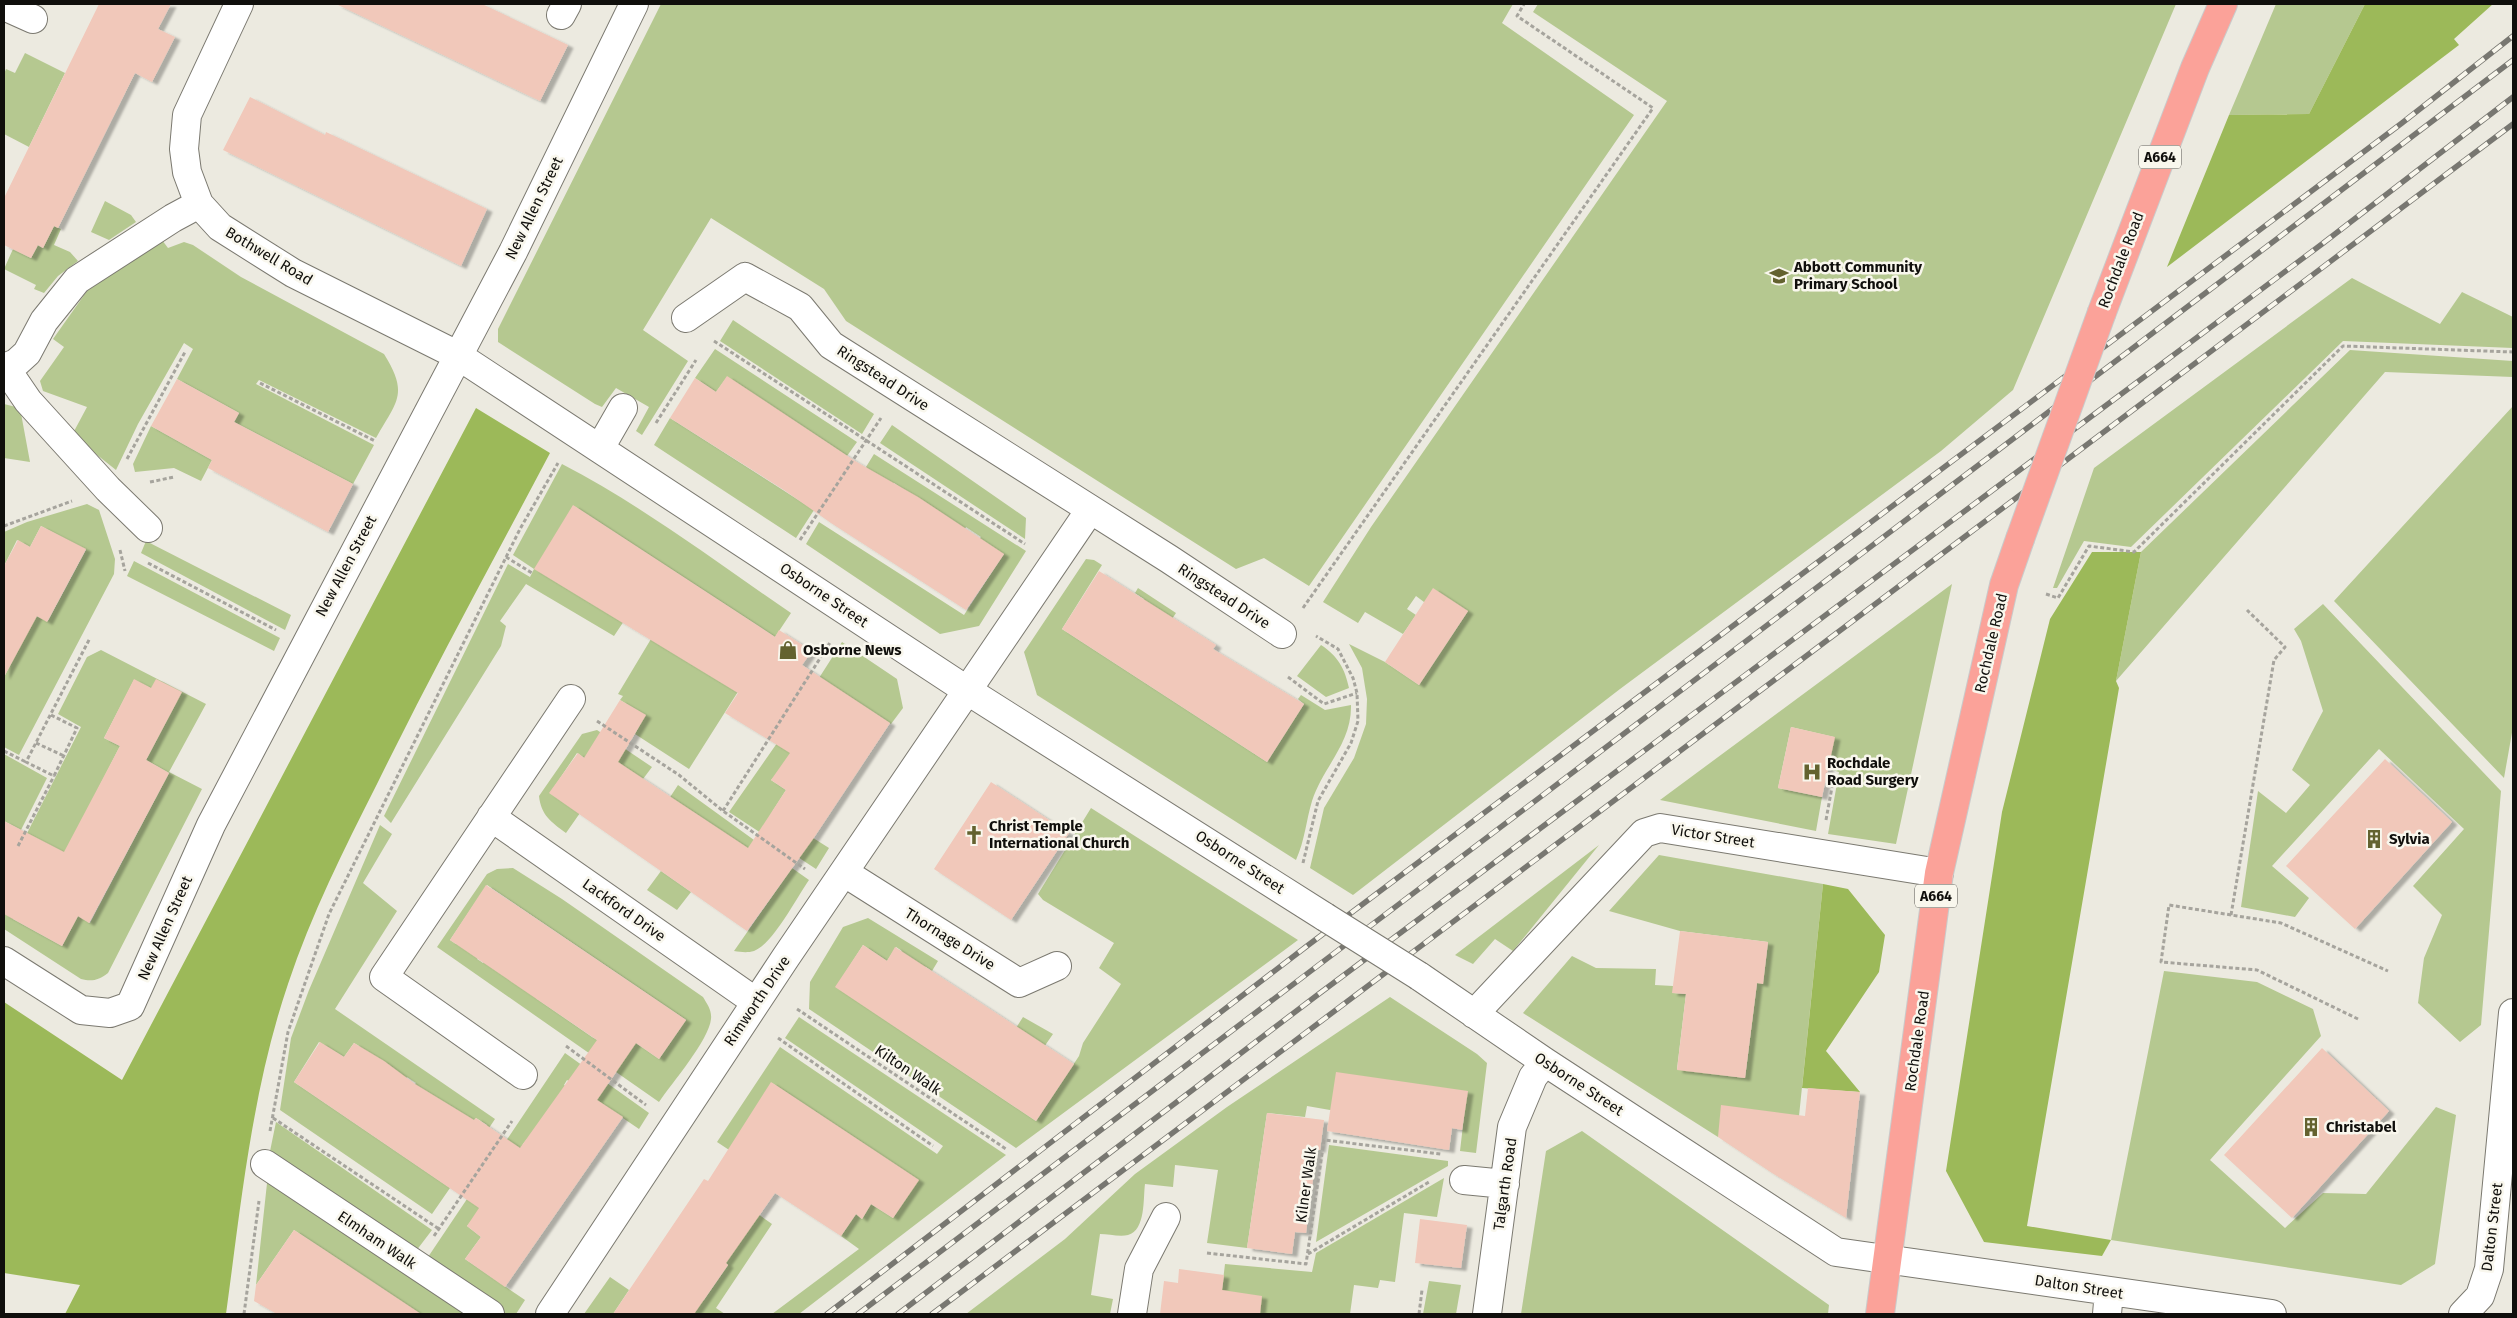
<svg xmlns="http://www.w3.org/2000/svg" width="2517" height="1318" font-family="'Fira Sans',sans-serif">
<defs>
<filter id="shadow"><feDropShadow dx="5.5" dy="3" stdDeviation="1" flood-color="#0004"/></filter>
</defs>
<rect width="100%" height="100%" fill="#eceae0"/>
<path fill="#b5c890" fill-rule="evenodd" d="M661,4H1513L1502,23L1634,115L1309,586L1264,558L1236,569L846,321L824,289L711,218L643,330L688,361L642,435L636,431L649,407L616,388L602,407L595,404L498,342V329Z
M1538,4H2176L2013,390L1941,451L1620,689L1353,895L1310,868L1324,808L1354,758L1366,724L1367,699L1362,668L1349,644L1385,662L1419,685L1468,611L1424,602L1416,596L1407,609L1416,615L1403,634L1365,612L1358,623L1323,602L1371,527L1667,101L1533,12Z
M2276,4H2365L2309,114L2229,115Z
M25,53L65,73L29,147L4,134V74L6,69L15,73Z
M105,201L131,215L136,222L109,240L91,232Z
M54,226L61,229L54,245L70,252L78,261L58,276L44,293L34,289L36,285L4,269L13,249L31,258L37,247L4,231V228L43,248Z
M162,240L168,248L184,242L193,245L241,277L384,354C409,394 397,401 376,438L259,380L256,384L374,445L353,484L234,422L239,413L177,379L193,349L184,343L138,424L116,470L72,435L87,407L43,391L40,381L64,347L53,339L87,291Z
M2352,278L2440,324L2462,292L2513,317V348L2343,341L2131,547L2084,541L2057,588H2053L2094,468Z
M733,320L874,414L862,434L720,341Z
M715,349L857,442L847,456L727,377L716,392L695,378Z
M2350,350L2513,361V377L2385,372L2116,681L2141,552Z
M4,404L20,408L30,462L4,458Z
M2513,406V727L2504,778L2334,601Z
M670,418L814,510L796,538L654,445Z
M892,425L1026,518L1025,539L880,443Z
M151,426L212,460L201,481L174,468L135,472L133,464Z
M874,454L1026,551L979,626L940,634L806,544L819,522L964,615L1004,554L971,551L981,537L966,527L957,542L907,492L894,483L886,496L866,467Z
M562,464C643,506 716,562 791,613L775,637L574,506L632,609L614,636L526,584L500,621L506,626L501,646L391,823L384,816L508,564L530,577L534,569L513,555Z
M87,504L99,510L115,559L114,574L19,755L4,747V677L36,616L48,621L86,550L41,526L30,547L17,540L4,566V532L27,522Z
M146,541L291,615L285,630L141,553Z
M1086,559L1094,560L1102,565L1062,629L1267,762L1304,704L1298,699L1301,695L1325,710L1351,705C1352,743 1323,767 1312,801C1306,821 1305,840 1296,860L1037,695L1024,652Z
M134,561L280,638L274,651L127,576Z
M1952,584L1896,844L1828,834L1839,772L1828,769L1834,737L1791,727L1778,788L1822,797L1816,831L1660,800Z
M1138,588L1176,613L1172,619L1134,613L1144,599L1135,593Z
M2323,604L2501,791L2481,1025L2460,1042L2418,1003L2424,958L2442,915L2413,886L2464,829L2379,749L2272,866L2309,898L2295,917L2241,907L2258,791L2286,813L2310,785L2292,770L2323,711L2301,641L2294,629Z
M651,639L746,679L689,769L635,734L645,715L620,700L623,696L618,694Z
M842,642L897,679L903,708L891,724L834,687L825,729L771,780L786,790L772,812L829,848L816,869L729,812L782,736Z
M1321,645C1338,656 1345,669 1349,688L1326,697L1297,676Z
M101,650L206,704L169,772L202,789L108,973C99,980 92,982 81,979L4,929V863L13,846L19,849L81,727L58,714L87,657ZM134,680L177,701L146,760L169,773L90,923L78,916L62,946L13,919L28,891L57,869L120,746L104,738Z
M597,730L652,767L634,791L577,753L550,793L580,813L566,833C551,822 541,815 539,796L582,734Z
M4,754L47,778L21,830L4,821Z
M678,785L765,848L759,857L693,812L683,826L661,811Z
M1091,808L1298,940L1016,1148L809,1009L810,982L843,927L868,918L938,961L932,971L926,967L892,965L902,951L896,947L887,961L863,945L836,987L1036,1121L1079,1056L1083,1043L1121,984L1099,968L1114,943L1043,900L1038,894Z
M380,825L392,834L363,883L397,911L335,1009L495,1119L475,1149L487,1125L476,1118L472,1123L406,1098L416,1083L407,1077L398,1092L386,1063L380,1059L370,1074L359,1046L354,1043L344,1057L319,1042L294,1082L450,1188L432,1214L280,1110L291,1038L309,990Z
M1599,845L1513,951L1495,939L1473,964L1455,955Z
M1659,855L1823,884L1799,1116L1718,1137L1523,1013L1572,956L1596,968L1656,969L1655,985L1673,986V993L1686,994L1677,1069L1745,1078L1757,983H1763L1768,942L1680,931L1609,911Z
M513,868L562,899L703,997C707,1004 712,1010 711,1019C709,1040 672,1083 659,1102L437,947L487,874L497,869ZM487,885L686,1020L659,1059L636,1043L599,1041L592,1037L537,999L492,950L483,963L477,959L487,944H456L450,940Z
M792,868L809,880C797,897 773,944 754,951C747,953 741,952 734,951Z
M661,871L691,892L677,910L647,890Z
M2164,971L2257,982L2313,1009L2321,1036L2210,1160L2285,1228L2323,1193L2366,1194L2436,1107L2456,1115L2435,1264L2401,1285L2111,1240Z
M1390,997L1477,1054L1487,1063L1476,1153L1460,1151L1467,1091L1330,1110L1307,1106L1305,1117L1267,1113L1247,1248L1207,1243L1218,1170L1175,1165L1173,1187L1145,1184C1143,1198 1146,1230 1128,1235C1120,1237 1108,1234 1100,1234L1091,1295L1113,1299L1110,1314H966L1065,1239L1135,1174L1227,1107Z
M799,1017L1006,1155L799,1314H772L859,1249L841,1236L856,1214L862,1219L871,1204L893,1218L918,1180L772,1083L785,1187L717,1142L780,1047L937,1154L943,1146L785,1038Z
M1023,1017L1053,1034L1044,1047L1016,1028Z
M565,1053L649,1113L639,1129L567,1080L564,1085L577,1094L540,1147L527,1139L523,1144L498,1210L471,1221L467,1226L481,1237L465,1259L525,1300L516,1314H500L424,1263Z
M276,1122L432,1230L413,1255L268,1161Z
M1582,1131L1829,1305L1828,1314H1521L1546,1151Z
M1329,1145L1448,1161V1166L1316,1242Z
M268,1174L477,1314H420L294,1230L256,1285Z
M1444,1178L1437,1217L1404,1213L1395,1282L1380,1280L1378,1288L1354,1285L1350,1314H1219L1225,1264L1312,1272L1316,1253Z
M745,1205L772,1224L716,1308L725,1314H680L675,1311L704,1300L728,1265L713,1255C749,1240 743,1244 745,1205Z
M610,1277L629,1290L613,1314H584Z
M1429,1281L1461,1285L1456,1314H1423Z"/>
<path fill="#9cb959" d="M2365,4H2493L2454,39L2459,45L2167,267L2229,115L2309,114Z
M476,408L550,453C492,563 432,672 377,784C344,849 311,915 288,984C252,1090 241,1204 226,1314H65L80,1285L4,1273V1002L122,1080Z
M2092,552H2141L2116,681L2119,688L2027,1226L2111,1240L2102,1256L1984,1242L1946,1171L2002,812L2050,619Z
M1823,884L1848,889L1885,935L1879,972L1826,1051L1860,1092L1802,1088Z"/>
<path fill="#f1c8ba" filter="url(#shadow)" d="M99,4H171L158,29L175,37L152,82L135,73L58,228L54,226L43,248L38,245L31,258L4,245V198Z
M336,4H482L568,45L540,101Z
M250,97L325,135L326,132L487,209L461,266L223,150Z
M727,376L855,461L918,497L1004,554L966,610L831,523L784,490L670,418L695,378L716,392Z
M177,379L239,413L234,422L353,484L328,532L208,468L212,460L151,426Z
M573,505L775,637L779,630L812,651L802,665L890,723L813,839L747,931L549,793L578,753L584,758L620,700L646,715L618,762L748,848L786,790L771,780L790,753L725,713L738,693L534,569Z
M41,526L86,549L47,622L37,616L4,677V566L18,540L30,547Z
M1099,571L1216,645L1213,649L1304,704L1267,762L1062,629Z
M1433,588L1468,611L1419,685L1385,662Z
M134,679L151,688L156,679L182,692L146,760L169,773L89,923L78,916L62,946L4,914V821L64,852L120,746L104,738Z
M1791,727L1835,737L1822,797L1778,788Z
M2385,759L2452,822L2355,929L2286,866Z
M991,782L1069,833L1011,920L934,869Z
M486,885L686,1020L659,1059L636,1043L597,1100L623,1117L505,1287L465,1259L481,1237L467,1226L479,1208L294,1082L320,1042L344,1057L354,1043L384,1061L415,1084L474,1120L476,1118L520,1148L597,1040L450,940Z
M1680,931L1768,942L1763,984L1757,983L1745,1078L1677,1070L1686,994L1672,993Z
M863,945L887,961L895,947L1074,1064L1036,1121L835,987Z
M2322,1048L2389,1111L2292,1218L2224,1155Z
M1336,1072L1468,1091L1462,1130L1452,1128L1449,1150L1327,1131Z
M771,1082L919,1180L893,1218L871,1204L862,1219L856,1214L841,1236L775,1193L726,1263L728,1265L694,1314H613L704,1179L708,1181Z
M1808,1088L1860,1092L1846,1218L1772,1173L1718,1137L1721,1105L1805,1116Z
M1267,1113L1324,1120L1320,1150L1317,1149L1306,1233L1295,1232L1292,1254L1247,1248Z
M1420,1219L1467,1225L1461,1268L1415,1263Z
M294,1230L323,1249L421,1314H277L254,1301L256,1285Z
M1179,1269L1224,1275L1222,1290L1262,1296L1260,1314H1160L1164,1281L1178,1283Z"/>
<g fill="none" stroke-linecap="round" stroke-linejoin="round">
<g stroke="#7b7970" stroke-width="30">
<path id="minor" d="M239,4L187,115L184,149L187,172L199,204L220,227L293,273L457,355L968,691L1325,917
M4,6L33,19
M561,15L567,4
M686,318L745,277L800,307L831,345L1169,559L1282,634
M4,368L16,363L27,353L44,321L77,280L173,218L199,204
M13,379L28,401L108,489L148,528
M600,448L623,408
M491,817L756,1002
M845,873L1019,983L1057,966
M4,961L81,1010L110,1013L130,1006L211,825L513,252L634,4
M1419,976L1545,1062L1836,1252L2272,1314
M1474,1014L1644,833L1660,828L1939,873
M523,1075L384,977L571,699
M265,1164L490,1314
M1464,1180L1505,1184
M550,1314L786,957L1090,510
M1132,1314L1139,1269L1166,1217
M1487,1314L1512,1127L1533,1077L1545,1062
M2107,1314L2109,1291
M2463,1314L2480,1296L2489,1269L2513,1013"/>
</g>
<g stroke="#cacaca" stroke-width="30">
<path id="highway" d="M2102,312L2195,68L2223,4
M1880,1314L1939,873L2004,585L2020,539"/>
</g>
<path stroke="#a6a49d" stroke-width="3" stroke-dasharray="4 2.5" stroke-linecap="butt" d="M714,341L1025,544
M260,383L375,441
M656,423L696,360
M127,459L185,352
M150,482L174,477
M4,526L72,501
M800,540L881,418
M120,550L125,571
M506,557L532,573
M148,563L276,630
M2046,594L2058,598L2089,546L2134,552L2343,346L2513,352
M1303,608L1653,108L1517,16L1524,4
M1288,677L1324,704L1357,693
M51,715L77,728L54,776L26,762L90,638
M597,721L679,775L723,811L805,869
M36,743L64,756
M4,751L26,762
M723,811L831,641
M1826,820L1834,776L1826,774
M18,846L54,776
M1303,863L1318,801L1351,743L1358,721L1357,693L1353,678L1338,649L1316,636
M2231,915L2274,660L2285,647L2247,610
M797,1009L1006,1149
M2358,1019L2257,970L2161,962L2169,905L2281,923L2388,971
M778,1038L933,1146
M566,1046L646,1105
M273,1118L439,1229
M270,1131L288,1032L329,914L520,529L558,463
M434,1236L512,1121
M1207,1253L1306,1264L1324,1140L1441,1154
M1308,1254L1429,1182
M244,1314L259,1201
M1419,1314L1422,1290"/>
<use href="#minor" stroke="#fff" stroke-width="28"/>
<use href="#highway" stroke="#fba299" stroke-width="28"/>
<g stroke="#787771" stroke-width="5.5">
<path id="rail" d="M827,1314L1307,946L2402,123L2513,36
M858,1314L2513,60
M898,1314L1320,993L2322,244L2513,97
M932,1314L2513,124"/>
</g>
<use href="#rail" stroke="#f9f7ed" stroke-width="4" stroke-dasharray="11" stroke-linecap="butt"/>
<g stroke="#7b7970" stroke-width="30" stroke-linecap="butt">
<path id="minor-bridge" d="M1325,917L1419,976"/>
</g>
<g stroke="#cacaca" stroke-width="30" stroke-linecap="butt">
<path id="highway-bridge" d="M2020,539L2102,312"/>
</g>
<use href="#minor-bridge" stroke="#fff" stroke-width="28"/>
<use href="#highway-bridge" stroke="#fba299" stroke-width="28"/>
</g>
<defs>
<g id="school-bare" transform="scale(1.5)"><path d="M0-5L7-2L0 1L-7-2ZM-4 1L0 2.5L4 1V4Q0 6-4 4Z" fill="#63622f" stroke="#f9f7ed" stroke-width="2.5" paint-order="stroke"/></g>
<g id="shop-bare" transform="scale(1.5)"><path d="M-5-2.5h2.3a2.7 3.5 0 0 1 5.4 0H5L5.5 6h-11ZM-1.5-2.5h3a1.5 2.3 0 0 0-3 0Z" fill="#63622f" stroke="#f9f7ed" stroke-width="2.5" paint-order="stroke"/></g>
<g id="hospital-bare" transform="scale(1.5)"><path d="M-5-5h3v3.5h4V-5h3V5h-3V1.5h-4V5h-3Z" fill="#63622f" stroke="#f9f7ed" stroke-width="2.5" paint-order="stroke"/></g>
<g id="church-bare" transform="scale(1.5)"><path d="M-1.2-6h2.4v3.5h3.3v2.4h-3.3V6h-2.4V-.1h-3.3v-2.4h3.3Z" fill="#63622f" stroke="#f9f7ed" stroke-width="2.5" paint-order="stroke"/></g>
<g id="building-bare" transform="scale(1.5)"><path d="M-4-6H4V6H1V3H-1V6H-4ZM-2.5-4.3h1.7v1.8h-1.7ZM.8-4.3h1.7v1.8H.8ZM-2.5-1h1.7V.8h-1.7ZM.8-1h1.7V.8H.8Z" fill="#63622f" stroke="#f9f7ed" stroke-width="2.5" paint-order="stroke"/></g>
</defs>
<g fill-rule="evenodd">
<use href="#school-bare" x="1779" y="276"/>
<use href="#shop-bare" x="788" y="650"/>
<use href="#hospital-bare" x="1812" y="772"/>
<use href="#church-bare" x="974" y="835"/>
<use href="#building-bare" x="2374" y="839"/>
<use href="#building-bare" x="2311" y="1127"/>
</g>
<g text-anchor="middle" stroke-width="5" stroke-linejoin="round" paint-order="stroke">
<g fill="#f9f7ed" stroke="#565550" stroke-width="1">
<rect x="2139" y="145.5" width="42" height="23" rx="4"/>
<rect x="1915" y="884.5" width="42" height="23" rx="4"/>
</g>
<g font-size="14" font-weight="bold" fill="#100f0c">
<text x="2160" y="162">A664</text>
<text x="1936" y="901">A664</text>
</g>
<g font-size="15" fill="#100f0c" stroke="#f9f7ed">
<text transform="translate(534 208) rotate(-64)" y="5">New Allen Street</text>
<text transform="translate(269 256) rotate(31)" y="5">Bothwell Road</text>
<text transform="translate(2121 260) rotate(-69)" y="5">Rochdale Road</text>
<text transform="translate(883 378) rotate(33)" y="5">Ringstead Drive</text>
<text transform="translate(346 566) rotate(-62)" y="5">New Allen Street</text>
<text transform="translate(824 595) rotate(34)" y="5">Osborne Street</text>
<text transform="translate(1224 596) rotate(33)" y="5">Ringstead Drive</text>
<text transform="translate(1991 643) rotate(-77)" y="5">Rochdale Road</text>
<text transform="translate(1713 836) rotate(9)" y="5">Victor Street</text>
<text transform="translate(1240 862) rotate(33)" y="5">Osborne Street</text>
<text transform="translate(624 910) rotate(35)" y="5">Lackford Drive</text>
<text transform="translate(165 928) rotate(-66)" y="5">New Allen Street</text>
<text transform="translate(950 939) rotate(32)" y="5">Thornage Drive</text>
<text transform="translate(757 1001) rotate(-56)" y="5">Rimworth Drive</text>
<text transform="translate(1917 1041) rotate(-82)" y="5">Rochdale Road</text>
<text transform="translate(908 1070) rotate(34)" y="5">Kilton Walk</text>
<text transform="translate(1579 1084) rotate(33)" y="5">Osborne Street</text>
<text transform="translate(1505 1184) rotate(-82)" y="5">Talgarth Road</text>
<text transform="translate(1306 1185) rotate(-82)" y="5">Kilner Walk</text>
<text transform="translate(2492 1227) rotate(-83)" y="5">Dalton Street</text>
<text transform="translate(377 1240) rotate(34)" y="5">Elmham Walk</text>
<text transform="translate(2079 1287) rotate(9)" y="5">Dalton Street</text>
</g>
<g font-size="15" font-weight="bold" fill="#100f0c" stroke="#f9f7ed" text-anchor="start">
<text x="1794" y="272">Abbott Community<tspan x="1794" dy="17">Primary School</tspan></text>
<text x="803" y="655">Osborne News</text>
<text x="1827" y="768">Rochdale<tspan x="1827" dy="17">Road Surgery</tspan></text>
<text x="989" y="831">Christ Temple<tspan x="989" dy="17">International Church</tspan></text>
<text x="2389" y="844">Sylvia</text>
<text x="2326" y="1132">Christabel</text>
</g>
</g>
<rect width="2517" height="1318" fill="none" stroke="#100f0c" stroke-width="10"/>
</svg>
